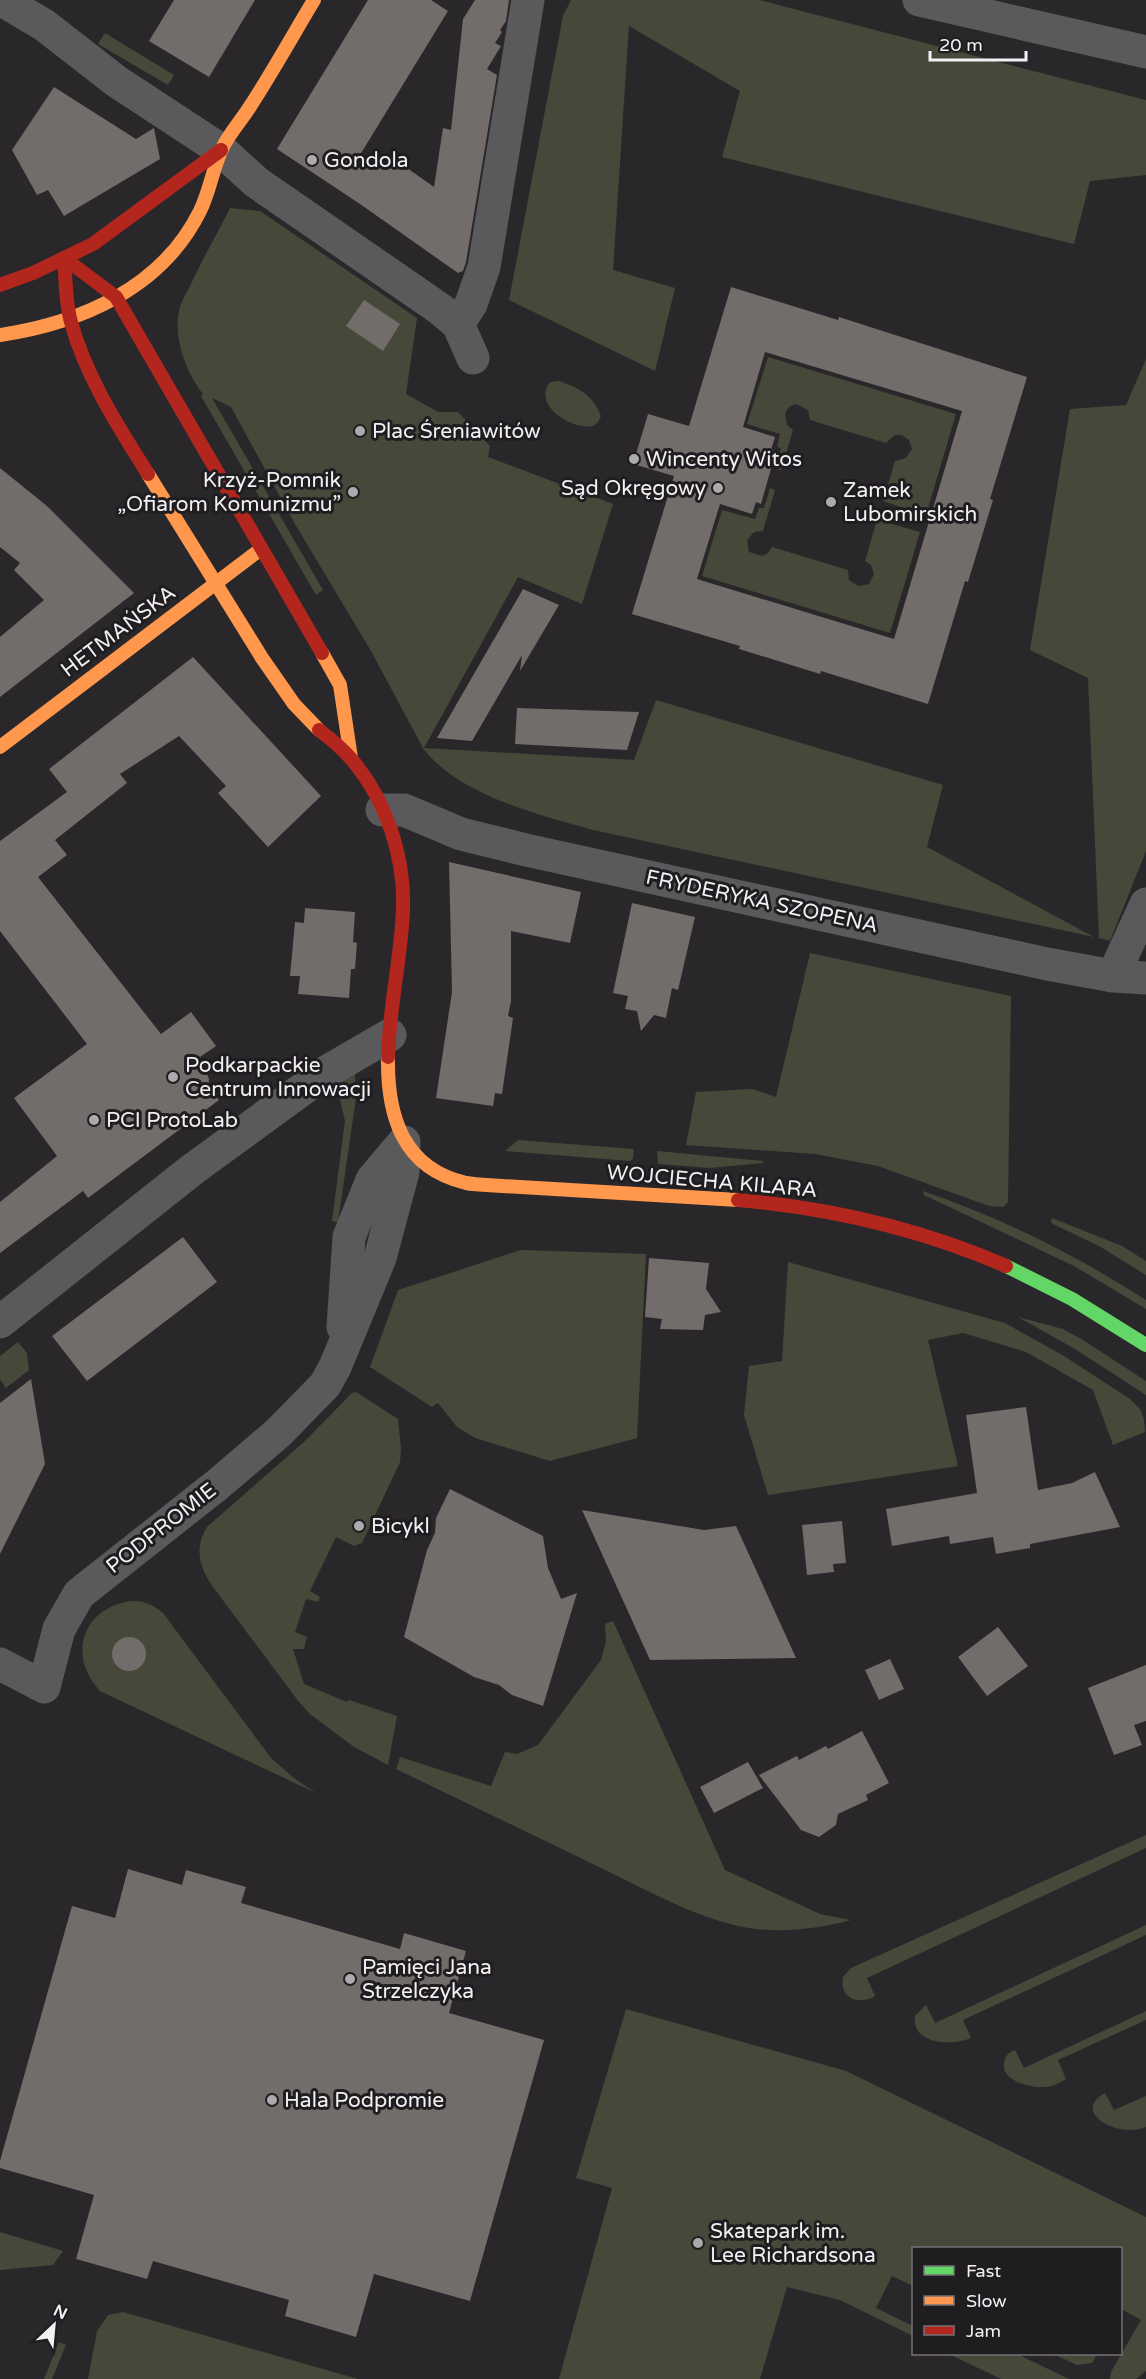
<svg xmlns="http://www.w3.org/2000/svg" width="1146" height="2379" font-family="'Varela Round',sans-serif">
<rect width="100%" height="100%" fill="#29272a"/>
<path fill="#464939" d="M571,0H759L1146,100V175L1090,181L1074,244L722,157L740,91L629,26L613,270L675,288L655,371L509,300L563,16Z
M105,33L174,75L168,85L98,44Z
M230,208L260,211L417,318L406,394L438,412H458L490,446L488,457L613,504L582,604L518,577L424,748L634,760L656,700L943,785L927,847L1094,937L593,830C539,815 458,795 423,748L371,651L295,524L231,407L212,398L323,590L316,595L201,396L203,394C187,374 173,338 179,312C180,303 186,294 190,286C202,260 217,234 230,208Z
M768,357L956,414L926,515L883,501L895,461L906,458L912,449L909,440L902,435H895L886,443L810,420L808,410L796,404L790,406L785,413L787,425L793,430L781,470L775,469L781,448L777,447L780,434L747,424Z
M1146,359V851L1110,941L1099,938L1088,678L1030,650L1070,409L1126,405Z
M559,381C579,388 593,395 601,416C600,418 598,423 596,424C585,435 529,409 550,382Z
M770,488L775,490L763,531L754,532L747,540L749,552L762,556L768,553L772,547L848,570L849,580L858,586L869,584L874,574L871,565L865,561L877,520L920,532L890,633L702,576L722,510L755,519L759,508H764Z
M810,953L1011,996L1008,1202L1003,1207L989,1206L878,1166L815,1154L686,1145L696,1092L752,1089L776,1097Z
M350,1070L355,1075L356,1098L338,1222L332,1221L345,1121L335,1078Z
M518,1140L634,1149L633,1158L630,1161L505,1151Z
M657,1151L763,1161V1163L710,1168L658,1164Z
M923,1191C1002,1218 1076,1255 1146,1300V1309L1074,1266L924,1195Z
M1052,1218L1122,1246L1146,1261V1275L1099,1246L1051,1223Z
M521,1250L646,1254L637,1438L550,1461L475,1438L457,1427L438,1403L432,1407L370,1367L398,1290Z
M788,1262L1005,1323L1064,1356L1130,1399L1140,1409L1144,1419L1145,1432L1113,1445L1093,1390L1026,1352L963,1333L928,1340L958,1466L768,1495L744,1415L749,1366L782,1361Z
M1018,1317L1063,1329L1083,1340L1146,1381V1395L1075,1349Z
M18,1342L27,1353L29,1370L6,1388L0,1379V1356Z
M356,1392L398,1419L401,1449L400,1462L362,1543L354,1546L336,1537L310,1591L320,1597L318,1602L306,1599L295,1632L307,1637L304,1649H293L304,1684L347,1702L349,1700L397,1716L388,1765L354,1747L310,1714L299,1702L213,1587C199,1566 194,1549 207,1527L305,1441L352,1393Z
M131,1601C145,1601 152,1604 163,1613L271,1758L295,1779L316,1793L100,1691C67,1656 82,1608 131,1601Z
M613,1621L725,1870L820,1914L851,1920C817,1929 783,1933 748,1928C697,1919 650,1891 605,1870C535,1836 466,1803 396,1769L400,1757L491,1786L505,1752L517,1754L538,1745L601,1660L606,1641L605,1624Z
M1146,1835V1848L867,1978L875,1996C858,2006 839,1998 843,1977L851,1968Z
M1146,1925V1935L963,2020L971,2038C953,2046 911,2045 915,2016L926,2005L935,2023Z
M626,2009L846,2071L1146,2217V2371L1136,2379H1110L1111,2372L1141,2320L1123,2310L1121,2314L1120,2248H914L913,2286L892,2276L876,2308L913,2326V2336L840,2300L787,2287L760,2379H559L612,2188L576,2178Z
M1146,2011V2020L1058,2060L1066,2079C1059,2083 1053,2087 1044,2087C1029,2088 997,2080 1005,2059C1007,2054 1010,2052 1015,2050L1024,2068Z
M1105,2093L1114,2110L1146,2096V2127C1118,2139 1070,2112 1105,2093Z
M0,2232L63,2251L53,2265L0,2270Z
M123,2312L358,2379H88L97,2331L108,2315Z
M59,2342L66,2345L52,2379H44Z
M949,2354H1017L1069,2379H1001Z
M1053,2354H1097L1092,2363L1077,2365Z"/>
<path fill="#726c6a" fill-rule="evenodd" d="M174,0H255L209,77L149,41Z
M368,0H431L448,11L352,168L400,163L434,187L443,128L451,130L463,19L475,0H509L506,21L500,30L502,32L495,43L501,46L487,69L497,75L466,262L463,271L458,273L360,204L277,149Z
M54,87L136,139L154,128L160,159L64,216L48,190L37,195L12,150Z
M731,287L838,320L839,317L1027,377L990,499L993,500L968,582L965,581L928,704L821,671L820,674L739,649L740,646L632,614L674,476L633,464L648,414L689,426ZM765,352L962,411L894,639L697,579L720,504L752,514L756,502L761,504L776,451L771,450L775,437L743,427Z
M364,300L400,324L383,351L346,326Z
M0,468L47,506L134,593L0,697V637L44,600L14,570L20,563L0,547Z
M523,589L559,605L520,671L522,655L472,741L437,738Z
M193,657L321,796L268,847L218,793L226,786L179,736L120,774L127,783L55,840L67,855L38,877L161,1034L191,1012L216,1046L200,1057L209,1079L208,1087L219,1100L88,1198L83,1191L0,1253V1202L57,1156L14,1098L87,1044L0,931V841L67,792L49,769Z
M517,708L639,712L627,750L515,744Z
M449,862L581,892L570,943L511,931V1001L508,1016L513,1018L502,1094L495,1093L493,1106L436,1098L452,992Z
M632,903L695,917L678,990L672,988L666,1018L654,1015L641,1031L637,1011L625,1009L628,996L613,993Z
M305,908L355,912L353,942L357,943L355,969H351L349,998L298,994L300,976H290L295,922L304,923Z
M183,1237L217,1282L87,1381L52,1336Z
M649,1258L709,1263L706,1289L721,1312L705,1315L703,1330L660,1329L662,1319L645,1317Z
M31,1379L45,1464L0,1554V1403Z
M1026,1407L1038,1490L1072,1483L1095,1472L1120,1527L1030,1544V1548L996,1554L993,1537L950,1544L949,1536L892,1546L886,1509L977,1493L966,1415Z
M450,1489L543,1536L548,1568L561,1599L577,1593L543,1706L512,1695L499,1685L474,1677L404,1637L427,1550L435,1533L436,1518Z
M582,1510L704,1530L736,1526L796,1658L650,1660Z
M842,1521L846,1563L833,1564L834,1572L807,1575L802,1525Z
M998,1627L1028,1666L987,1696L958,1657Z
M112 1654a17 17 0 1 1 34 0a17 17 0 1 1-34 0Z
M890,1659L904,1689L879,1700L865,1670Z
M1146,1665V1721L1134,1725L1142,1745L1114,1755L1088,1688Z
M862,1731L889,1783L866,1795L868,1800L838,1814L836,1825L819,1837L801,1830L759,1775L797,1756L799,1760L826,1746L828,1749Z
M748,1762L763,1788L714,1813L700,1787Z
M128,1869L182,1885L186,1870L246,1887L241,1903L400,1949L404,1933L466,1951L449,2013L544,2040L470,2301L374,2274L356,2337L285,2316L289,2300L153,2261L147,2279L76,2259L94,2195L0,2168V2161L72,1906L115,1918Z"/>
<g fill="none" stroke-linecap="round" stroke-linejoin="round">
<path stroke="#5a595b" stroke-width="33" d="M2,0L44,25L116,81L221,150L256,182L440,309L458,324L473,358
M919,0L1146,52
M458,324L471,304L484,267L528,0
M382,810H404L461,834L526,850L1047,964L1113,976L1146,978
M1113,976L1146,904
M0,1322L193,1169L326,1072L390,1035
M343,1327L349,1237L372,1180L404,1142
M0,1664L44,1687L59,1629L79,1594L217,1485L278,1433L325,1385L335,1367L380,1258L403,1172L404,1142"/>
<path stroke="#63d668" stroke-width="14" d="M1006,1266L1072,1299L1146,1345"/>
<path stroke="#ff974d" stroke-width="14" d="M0,335C81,323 162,288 200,211C211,189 213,164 225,143C233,129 243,118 251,105C273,71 293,35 314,0
M148,474L262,658L294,704L319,730
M322,653L340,685L351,758
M0,747L261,549
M388,1057C387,1115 402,1168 466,1183C477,1185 491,1185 503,1186L738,1200"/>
<path stroke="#b3261e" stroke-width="14" d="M64,258C66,279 65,301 71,322C86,377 118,426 148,474
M64,258L116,297L322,653
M0,285L33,273L93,244L221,150
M319,730C331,739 343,749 353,761C387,802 405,858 403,910C401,959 389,1008 388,1057
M738,1200C830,1208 921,1229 1006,1266"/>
</g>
<g fill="#acaaad" stroke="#201d21" stroke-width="2">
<circle cx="312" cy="160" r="6"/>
<circle cx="360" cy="431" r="6"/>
<circle cx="634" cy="459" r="6"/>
<circle cx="718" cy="488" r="6"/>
<circle cx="353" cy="492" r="6"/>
<circle cx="831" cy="502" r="6"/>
<circle cx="173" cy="1077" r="6"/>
<circle cx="94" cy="1120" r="6"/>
<circle cx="359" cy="1526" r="6"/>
<circle cx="350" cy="1979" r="6"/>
<circle cx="272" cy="2100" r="6"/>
<circle cx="698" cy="2243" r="6"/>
</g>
<g text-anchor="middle" stroke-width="6" stroke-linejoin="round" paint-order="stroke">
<g font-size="21" fill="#f2f0f3" stroke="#201d21" text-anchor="start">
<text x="324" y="167">Gondola</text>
<text x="372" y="438">Plac Śreniawitów</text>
<text x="646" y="466">Wincenty Witos</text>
<text x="341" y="487" text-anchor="end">Krzyż-Pomnik<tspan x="341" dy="24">„Ofiarom Komunizmu”</tspan></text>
<text x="706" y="495" text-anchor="end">Sąd Okręgowy</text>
<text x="843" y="497">Zamek<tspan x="843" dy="24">Lubomirskich</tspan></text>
<text x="185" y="1072">Podkarpackie<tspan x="185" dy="24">Centrum Innowacji</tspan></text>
<text x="106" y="1127">PCI ProtoLab</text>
<text x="371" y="1533">Bicykl</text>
<text x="362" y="1974">Pamięci Jana<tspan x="362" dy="24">Strzelczyka</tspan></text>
<text x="284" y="2107">Hala Podpromie</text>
<text x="710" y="2238">Skatepark im.<tspan x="710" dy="24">Lee Richardsona</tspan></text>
</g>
<g font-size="21" fill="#f2f0f3" stroke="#201d21">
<text transform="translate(118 631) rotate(-37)" y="7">HETMAŃSKA</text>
<text transform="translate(762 901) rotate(12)" y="7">FRYDERYKA SZOPENA</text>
<text transform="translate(712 1181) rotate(5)" y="7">WOJCIECHA KILARA</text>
<text transform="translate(161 1528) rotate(-38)" y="7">PODPROMIE</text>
</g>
</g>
<rect x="912" y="2247" width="210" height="108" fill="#201d21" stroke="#747175" stroke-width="1.5"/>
<rect x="924" y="2266" width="30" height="9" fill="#63d668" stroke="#747175" stroke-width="1.5"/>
<text x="966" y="2277" font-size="18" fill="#f2f0f3">Fast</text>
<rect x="924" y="2296" width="30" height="9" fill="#ff974d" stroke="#747175" stroke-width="1.5"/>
<text x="966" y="2307" font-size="18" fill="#f2f0f3">Slow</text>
<rect x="924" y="2326" width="30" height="9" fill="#b3261e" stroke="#747175" stroke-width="1.5"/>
<text x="966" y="2337" font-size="18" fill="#f2f0f3">Jam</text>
<g transform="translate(54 2325) rotate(26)" stroke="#201d21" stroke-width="4.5" paint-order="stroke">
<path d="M0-4.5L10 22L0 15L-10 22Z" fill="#f2f0f3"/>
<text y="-9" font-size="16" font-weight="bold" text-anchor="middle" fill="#f2f0f3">N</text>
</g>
<path d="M930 51v9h96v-9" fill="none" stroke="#f2f0f3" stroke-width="3"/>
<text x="939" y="51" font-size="18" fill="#f2f0f3" stroke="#201d21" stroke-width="4.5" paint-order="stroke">20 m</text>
</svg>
